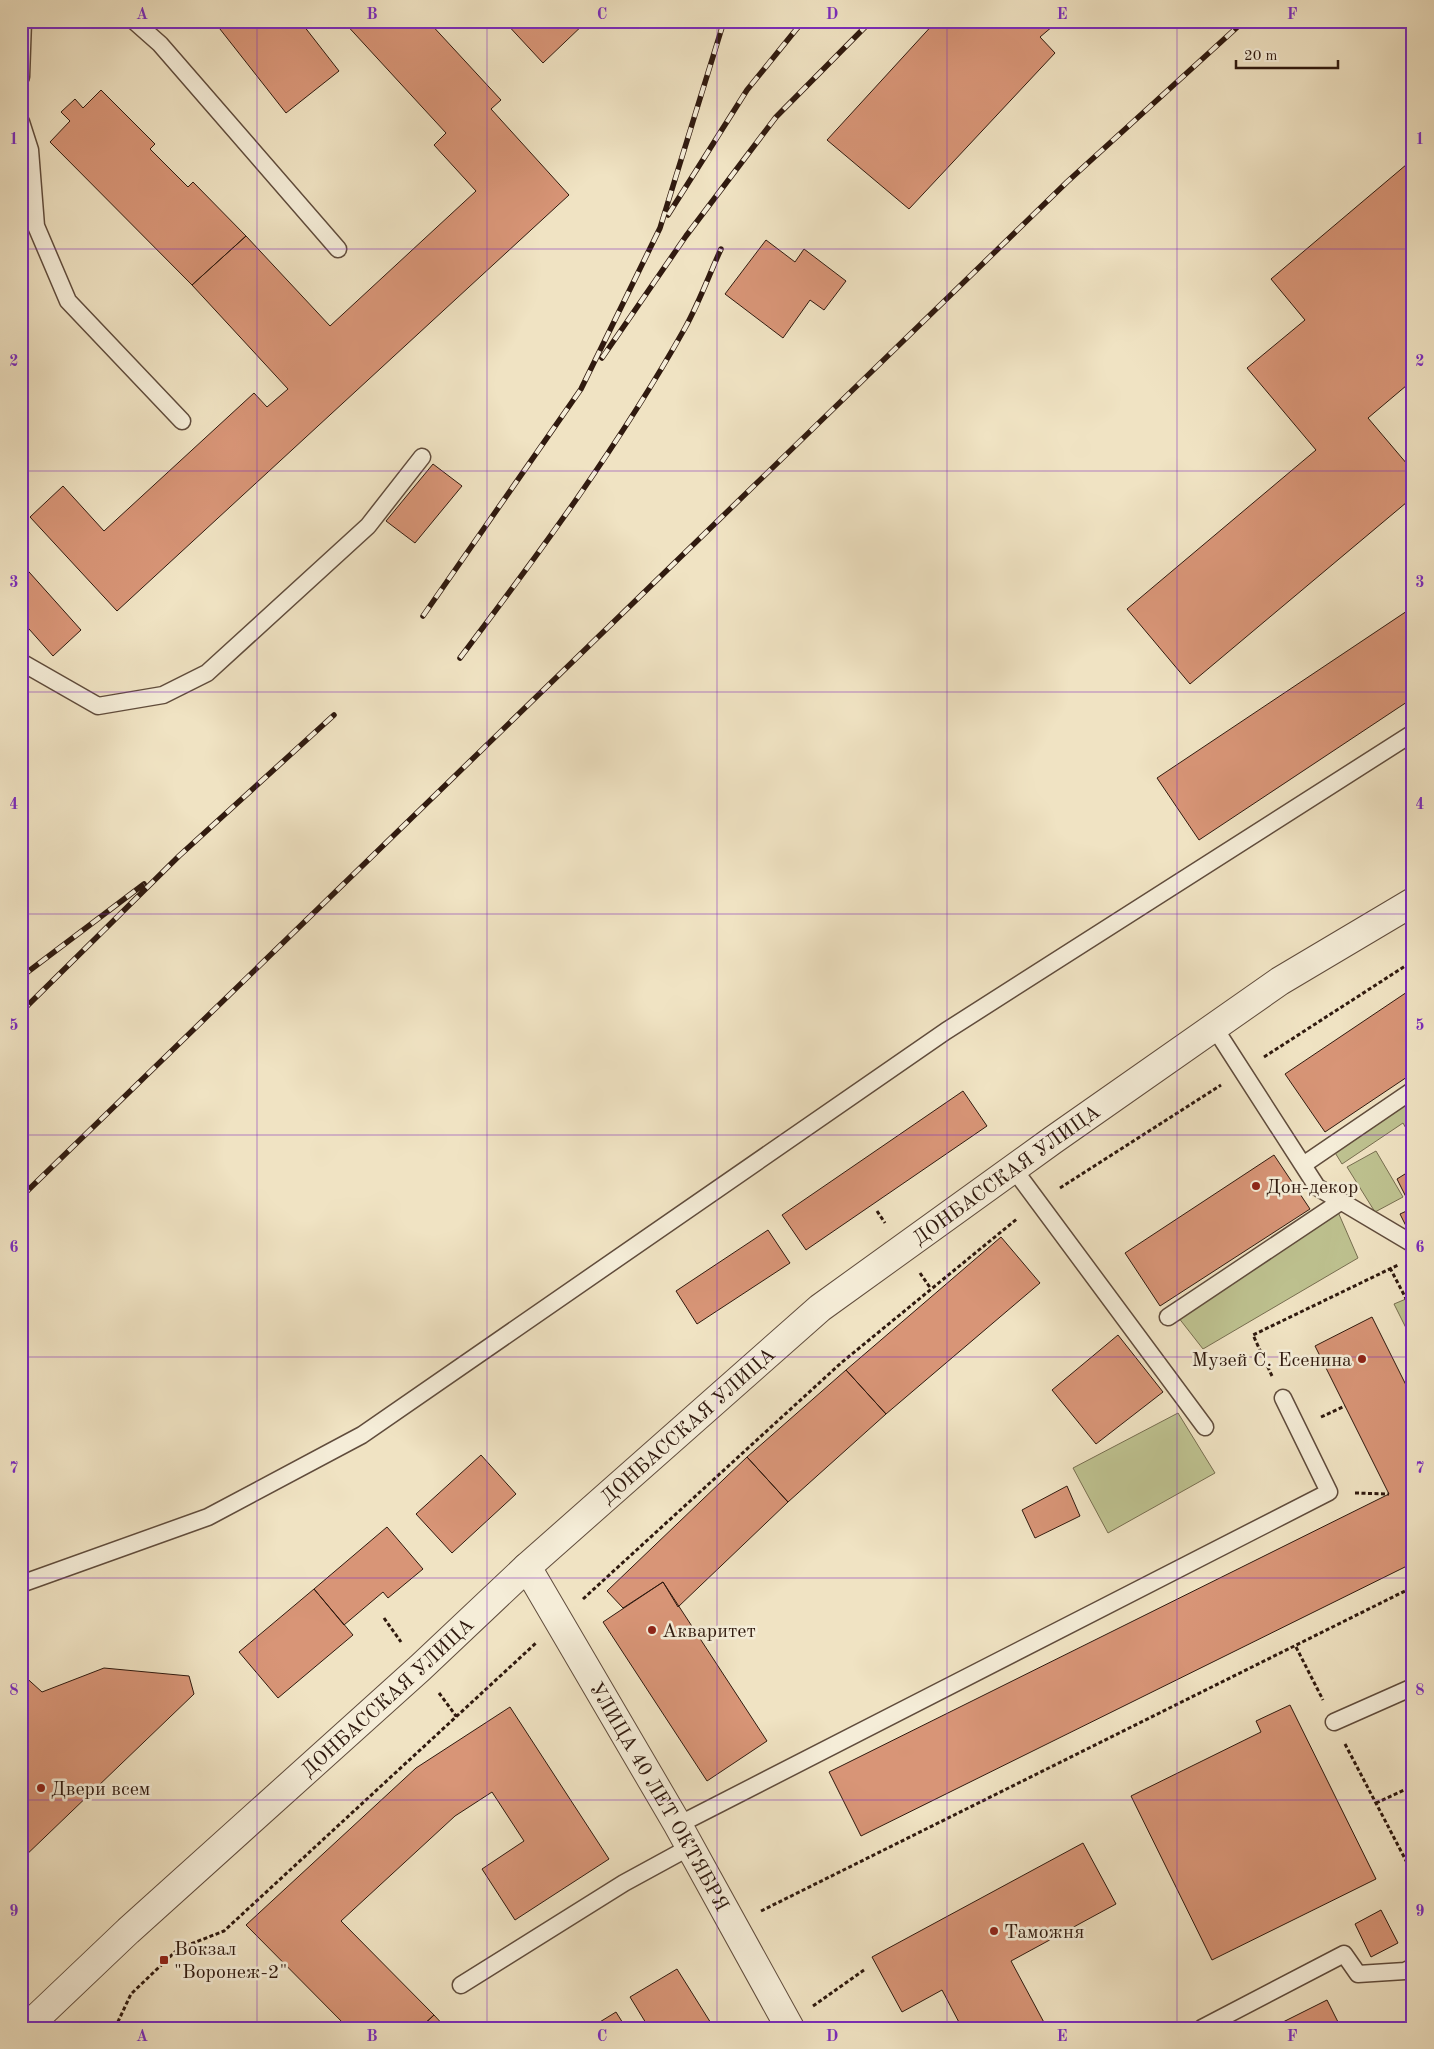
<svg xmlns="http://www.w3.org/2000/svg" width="1434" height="2049" font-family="'Old Standard TT',serif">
<rect width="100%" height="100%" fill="#f0e3c3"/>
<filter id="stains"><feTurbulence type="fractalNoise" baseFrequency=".004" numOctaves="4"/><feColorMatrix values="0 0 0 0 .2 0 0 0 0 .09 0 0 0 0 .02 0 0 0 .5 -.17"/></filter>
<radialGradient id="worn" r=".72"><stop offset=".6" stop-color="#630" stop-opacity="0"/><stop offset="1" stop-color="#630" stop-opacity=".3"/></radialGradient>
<path fill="#bec290" stroke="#776e50" d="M1413,1097V1141L1403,1123L1342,1164L1334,1151Z
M1376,1151L1403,1197L1375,1212L1347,1167Z
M1338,1212L1358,1258L1203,1349L1178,1317Z
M1413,1296V1342L1394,1304Z
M1178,1413L1215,1473L1108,1533L1073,1468Z"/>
<path fill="#d89577" stroke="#301a0f" d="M219,21H300L339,71L286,113L216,24Z
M343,21H428L501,100L491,109L569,195L117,611L30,517L63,486L104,531L254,393L267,407L288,389L192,285L246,236L330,326L476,191L434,145L446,133Z
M504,21H587L543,63Z
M936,21H954L957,24L960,21H1059L1040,37L1055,53L909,209L827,140Z
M101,90L155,144L150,149L188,187L193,182L246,236L192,285L50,142L70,121L61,112L75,99L83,108Z
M1413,159V380L1368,418L1413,471V497L1190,684L1127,609L1316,450L1247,368L1305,320L1271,279Z
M766,240L795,262L804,249L846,281L824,310L810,300L783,338L725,294Z
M433,464L462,486L415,543L386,521Z
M21,563L81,630L53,656L21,620Z
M1413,607V698L1199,840L1157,778Z
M1413,988V1073L1325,1132L1285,1074Z
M963,1091L987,1126L806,1250L782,1215Z
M1274,1155L1310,1209L1160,1306L1125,1253Z
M1413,1169V1203L1410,1205L1397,1179Z
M1413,1208V1238H1412L1400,1214Z
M768,1230L790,1263L697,1324L676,1291Z
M1001,1237L1040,1283L886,1414L846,1370Z
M1372,1317L1413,1399V1563L861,1836L829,1772L1389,1494L1315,1346Z
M1118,1335L1163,1392L1096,1444L1052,1390Z
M846,1370L886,1414L788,1502L747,1457Z
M481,1455L516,1494L452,1553L416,1514Z
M747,1457L788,1502L678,1607L663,1582L623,1608L607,1591Z
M1067,1486L1080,1516L1035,1538L1022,1510Z
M387,1527L423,1569L388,1598L383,1592L344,1625L314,1589Z
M663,1582L767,1741L707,1781L603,1622Z
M314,1589L353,1635L278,1698L239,1652Z
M104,1668L189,1676L194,1694L21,1860V1673L42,1692Z
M1290,1705L1376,1879L1212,1960L1131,1796L1261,1732L1256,1721Z
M510,1707L609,1859L515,1920L482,1869L524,1841L492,1792L455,1816L341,1921L434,2015L420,2028H348L246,1925L416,1768Z
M1083,1843L1116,1904L1011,1961L1047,2028H962L942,1990L902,2012L872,1957Z
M1381,1910L1398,1943L1371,1957L1355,1924Z
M677,1969L714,2028H649L630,1997Z
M1327,2000L1341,2028H1271Z
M616,2012L626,2028H590Z
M434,2015L446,2028H420Z"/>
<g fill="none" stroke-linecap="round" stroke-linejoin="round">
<g stroke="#604c3c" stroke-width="19">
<path id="service" d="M134,21L160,44L338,249
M21,77L23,21
M21,122L30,150L36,226L68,301L182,421
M21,662L98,706L163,695L207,673L368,526L422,457
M1214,1027L1317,1187L1413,1244
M1303,1165L1413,1090
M1013,1168L1205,1427
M1168,1317L1340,1202
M21,1584L208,1517L362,1435L946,1031L1413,733
M1334,1722L1413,1687
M678,1825L1329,1492L1283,1398
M461,1985L624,1883L690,1847
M1202,2028L1344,1954L1358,1974L1405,1971L1413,1967"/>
</g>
<g stroke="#604c3c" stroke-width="30">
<g id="minor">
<path id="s1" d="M527,1567L678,1825L790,2028"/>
</g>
</g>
<g stroke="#604c3c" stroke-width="30">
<g id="tertiary">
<path id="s2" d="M26,2028L128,1931L420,1668L527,1567L820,1308L1053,1140L1280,981L1413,902"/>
</g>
</g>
<path stroke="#301a0f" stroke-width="3" stroke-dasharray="4 2.5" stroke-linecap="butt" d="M1264,1057L1413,961
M1060,1188L1221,1085
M877,1211L885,1223
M1390,1268L1413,1312
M920,1273L931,1289
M1272,1376L1253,1335L1398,1265
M1321,1417L1345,1406
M1355,1493L1389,1494
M583,1599L841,1363L1018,1218
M384,1618L401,1642
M1296,1647L1323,1700
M439,1693L456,1716
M1345,1744L1413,1874
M1376,1803L1413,1786
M761,1911L1413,1587
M813,2006L864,1970
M115,2028L131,1994L178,1949L224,1931L536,1643"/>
<use href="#service" stroke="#f5edd8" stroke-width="16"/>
<use href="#minor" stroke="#f5edd8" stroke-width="28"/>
<use href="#tertiary" stroke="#f5edd8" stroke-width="28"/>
<g stroke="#301a0f" stroke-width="5.5">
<path id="rail" d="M668,215L747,90L803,21
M602,358L686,236L776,117L871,21
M423,616L581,389L660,228L724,21
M460,658C540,552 620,444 685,328C699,303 709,275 721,249
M21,977L144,884
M21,1012L179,856L334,715
M21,1197L1067,182L1244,21"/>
</g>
<use href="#rail" stroke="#f5edd8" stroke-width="4" stroke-dasharray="11" stroke-linecap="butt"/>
</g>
<path fill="none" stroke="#7b2cbf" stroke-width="1" stroke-opacity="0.55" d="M257,21V2028M487,21V2028M717,21V2028M947,21V2028M1177,21V2028M21,249H1413M21,471H1413M21,692H1413M21,914H1413M21,1135H1413M21,1357H1413M21,1578H1413M21,1800H1413"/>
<g fill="#8f2418" stroke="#f5edd8" stroke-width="2">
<circle cx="1256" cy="1186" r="5"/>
<circle cx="1362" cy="1359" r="5"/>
<circle cx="652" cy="1630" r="5"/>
<circle cx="41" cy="1788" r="5"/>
<circle cx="994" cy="1931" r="5"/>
<rect x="159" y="1955" width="10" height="10" rx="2.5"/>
</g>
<g text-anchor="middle" stroke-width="5" stroke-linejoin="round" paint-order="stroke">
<g font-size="20" fill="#301a0f" stroke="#f5edd8">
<text dy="7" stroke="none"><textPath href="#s2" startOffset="1301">ДОНБАССКАЯ УЛИЦА</textPath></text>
<text dy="7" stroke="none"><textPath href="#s2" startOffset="895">ДОНБАССКАЯ УЛИЦА</textPath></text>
<text dy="7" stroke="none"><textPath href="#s2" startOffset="490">ДОНБАССКАЯ УЛИЦА</textPath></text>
<text dy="7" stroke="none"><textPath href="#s1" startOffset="265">УЛИЦА 40 ЛЕТ ОКТЯБРЯ</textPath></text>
</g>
<g font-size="20" fill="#301a0f" stroke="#f5edd8" text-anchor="start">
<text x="1266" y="1193">Дон-декор</text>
<text x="1352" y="1366" text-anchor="end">Музей С. Есенина</text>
<text x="662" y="1637">Акваритет</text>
<text x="51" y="1795">Двери всем</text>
<text x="1004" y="1938">Таможня</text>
<text x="174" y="1955">Вокзал<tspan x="174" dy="23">"Воронеж-2"</tspan></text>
</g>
</g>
<rect width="1434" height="2049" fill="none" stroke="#f0e3c3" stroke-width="55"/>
<path d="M1236 60v8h102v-8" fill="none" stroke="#301a0f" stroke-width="2.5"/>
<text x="1244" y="60" font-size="15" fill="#301a0f" stroke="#f5edd8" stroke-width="4" paint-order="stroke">20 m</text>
<rect x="28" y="28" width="1378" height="1994" fill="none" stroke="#7b2cbf" stroke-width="2"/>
<g font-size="16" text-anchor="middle" font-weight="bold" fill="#7b2cbf">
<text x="142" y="19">A</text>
<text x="372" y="19">B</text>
<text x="602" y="19">C</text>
<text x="832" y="19">D</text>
<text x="1062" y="19">E</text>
<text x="1292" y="19">F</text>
<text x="14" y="144">1</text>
<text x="1420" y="144">1</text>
<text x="14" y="366">2</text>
<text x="1420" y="366">2</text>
<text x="14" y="587">3</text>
<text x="1420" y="587">3</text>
<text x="14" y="809">4</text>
<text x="1420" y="809">4</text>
<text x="14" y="1030">5</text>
<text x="1420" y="1030">5</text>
<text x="14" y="1252">6</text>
<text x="1420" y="1252">6</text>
<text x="14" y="1473">7</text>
<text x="1420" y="1473">7</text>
<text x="14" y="1695">8</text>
<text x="1420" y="1695">8</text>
<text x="14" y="1916">9</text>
<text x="1420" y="1916">9</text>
<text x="142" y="2041">A</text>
<text x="372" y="2041">B</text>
<text x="602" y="2041">C</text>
<text x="832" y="2041">D</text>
<text x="1062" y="2041">E</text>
<text x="1292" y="2041">F</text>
</g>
<rect width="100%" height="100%" filter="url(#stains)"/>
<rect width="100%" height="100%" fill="url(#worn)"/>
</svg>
